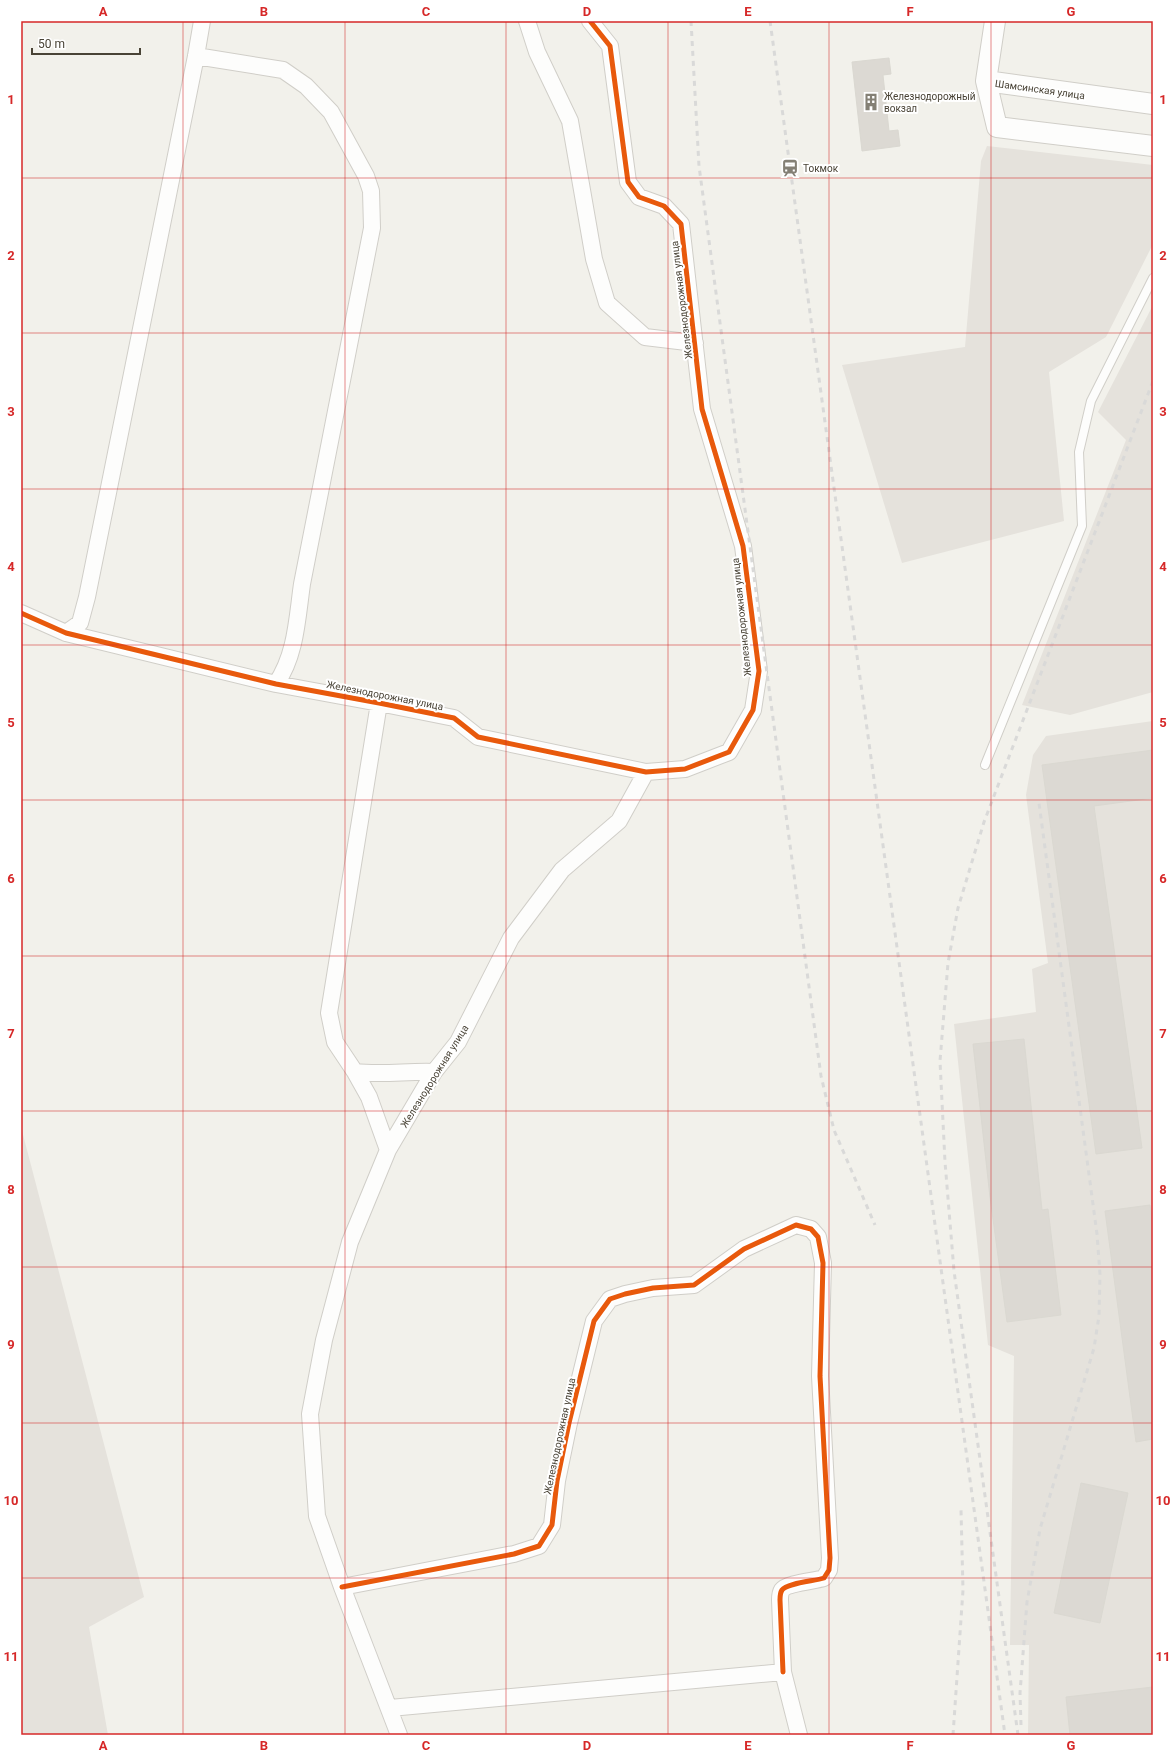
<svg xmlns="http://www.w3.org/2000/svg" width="1174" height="1756" font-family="Roboto,sans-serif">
<rect width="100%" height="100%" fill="#f2f1eb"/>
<path fill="#e5e2dc" d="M987,146L1153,165V244L1106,337L1049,372L1064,521L902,563L842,365L965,347L981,161Z
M1153,305V692L1070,715L1022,705L1126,440L1098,412Z
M1153,721V1735H1028L1029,1645H1010L1014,1356L988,1345L954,1024L1036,1012L1032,969L1048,963L1026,795L1033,755L1046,736Z
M21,1127L144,1597L89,1627L108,1735H21Z"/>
<path fill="#dcd9d3" stroke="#dad8d1" d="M889,58L891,74L883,75L889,131L898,130L900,146L862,151L852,62Z
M1153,750V798L1094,806L1142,1148L1096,1154L1042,765Z
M1024,1039L1042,1210L1048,1209L1061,1315L1007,1322L990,1197L973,1044Z
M1150,1205L1153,1225V1439L1136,1442L1105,1211Z
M1081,1483L1128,1493L1100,1623L1054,1613Z
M1153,1687V1735H1070L1066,1697Z"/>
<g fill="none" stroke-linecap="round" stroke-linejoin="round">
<g stroke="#d0cec8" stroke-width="10">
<path id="service" d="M985,765L1082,526L1079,452L1091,401L1153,278"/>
</g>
<g stroke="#d0cec8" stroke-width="18">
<path id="minor" d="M527,21L537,52L570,121L594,259L607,303L645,337L695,343
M196,56L283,70L306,86L331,112L366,176L371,191L372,228L302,584C297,619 296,655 276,684
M21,613L66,633L276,684L379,703L454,718L478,737L646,772L685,769L729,752L753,710L759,671L743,546L702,409L681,224L664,206L639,197L628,182L610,46L590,21
M66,633L80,623L87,597L196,56L202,21
M379,703L329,1013L335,1042L355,1072L369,1097L388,1150
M355,1072C382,1075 408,1071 434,1072
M342,1587L514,1554L539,1546L552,1525L557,1481L569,1423L594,1321L610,1299L625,1294L653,1288L694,1285L744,1249L796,1225L811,1229L818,1237L823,1263L820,1376L830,1558L829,1570L824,1578C815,1581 787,1583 782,1590C780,1593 780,1597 780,1600L783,1672
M390,1708L783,1672L799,1735
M399,1735L342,1587L317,1516L310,1414L324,1340L350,1242L388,1150L434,1072L458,1042L511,938L562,870L619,821L646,772"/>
</g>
<g stroke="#d0cec8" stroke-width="22">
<path id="tertiary" d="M995,21L986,81L997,127L1153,146
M986,81L1153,104"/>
</g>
<use href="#service" stroke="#fdfdfc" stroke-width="8"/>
<use href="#minor" stroke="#fdfdfc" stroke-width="16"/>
<use href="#tertiary" stroke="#fdfdfc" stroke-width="20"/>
<path stroke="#d9d9d8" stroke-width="3" stroke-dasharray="5 5" stroke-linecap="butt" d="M691,21L699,166L821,1076L834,1130L875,1225
M770,21L1005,1735
M1021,1725L1020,1693L1027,1602L1040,1529L1094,1348L1099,1316L1100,1274L1097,1234L1039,803
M953,1735L963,1590L961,1510
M1018,1735L954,1271L945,1162L940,1061L948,963L958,908L984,822L1153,381"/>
<g stroke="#fff" stroke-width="8">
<path id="cycleway" d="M21,613L66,633L276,684L379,703L454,718L478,737L646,772L685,769L729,752L753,710L759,671L743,546L702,409L681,224L664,206L639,197L628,182L610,46L590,21
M342,1587L514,1554L539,1546L552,1525L557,1481L569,1423L594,1321L610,1299L625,1294L653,1288L694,1285L744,1249L796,1225L811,1229L818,1237L823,1263L820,1376L830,1558L829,1570L824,1578C815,1581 787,1583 782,1590C780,1593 780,1597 780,1600L783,1672"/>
</g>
<use href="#cycleway" stroke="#e8590c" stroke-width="5"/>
</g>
<path fill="none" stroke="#d62828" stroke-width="1" stroke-opacity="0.55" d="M183,21V1735M345,21V1735M506,21V1735M668,21V1735M829,21V1735M991,21V1735M21,178H1153M21,333H1153M21,489H1153M21,645H1153M21,800H1153M21,956H1153M21,1111H1153M21,1267H1153M21,1423H1153M21,1578H1153"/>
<defs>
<g id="building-bare" transform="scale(1.38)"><path d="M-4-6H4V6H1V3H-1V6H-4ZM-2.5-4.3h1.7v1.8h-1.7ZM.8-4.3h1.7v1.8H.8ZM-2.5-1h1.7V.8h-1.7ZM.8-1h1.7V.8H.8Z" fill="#848075" stroke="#fff" stroke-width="2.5" paint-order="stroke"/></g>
<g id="station-bare" transform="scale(1.38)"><path d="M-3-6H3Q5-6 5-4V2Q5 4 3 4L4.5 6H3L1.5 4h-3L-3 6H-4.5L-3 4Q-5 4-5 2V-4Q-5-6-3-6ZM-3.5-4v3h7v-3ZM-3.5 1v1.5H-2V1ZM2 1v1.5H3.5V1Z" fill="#848075" stroke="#fff" stroke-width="2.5" paint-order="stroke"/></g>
</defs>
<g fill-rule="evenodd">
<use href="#building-bare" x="871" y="102"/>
<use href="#station-bare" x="790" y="168"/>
</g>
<g text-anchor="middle" stroke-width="4" stroke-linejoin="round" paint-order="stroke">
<g font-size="10" fill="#494336" stroke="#fff">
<text transform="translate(1040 89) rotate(8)" y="4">Шамсинская улица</text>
<text transform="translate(681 300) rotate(-97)" y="4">Железнодорожная улица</text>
<text transform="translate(741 617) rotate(-96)" y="4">Железнодорожная улица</text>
<text transform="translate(385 695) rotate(11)" y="4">Железнодорожная улица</text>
<text transform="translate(434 1076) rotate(-58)" y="4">Железнодорожная улица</text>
<text transform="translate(559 1436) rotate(-78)" y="4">Железнодорожная улица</text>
</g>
<g font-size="10" fill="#494336" stroke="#fff" text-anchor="start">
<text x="884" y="100">Железнодорожный<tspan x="884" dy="12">вокзал</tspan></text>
<text x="803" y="172">Токмок</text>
</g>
</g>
<rect width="1174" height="1756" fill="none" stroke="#ffffff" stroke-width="44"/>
<path d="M32 48v6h108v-6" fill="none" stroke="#494336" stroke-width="2"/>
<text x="38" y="48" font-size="12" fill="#494336" stroke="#ffffff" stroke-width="3" paint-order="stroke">50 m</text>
<rect x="22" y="22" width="1130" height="1712" fill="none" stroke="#d62828" stroke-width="1.5"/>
<g font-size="13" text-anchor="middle" font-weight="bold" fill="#d62828">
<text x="103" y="16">A</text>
<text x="264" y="16">B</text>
<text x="426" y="16">C</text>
<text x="587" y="16">D</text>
<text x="748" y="16">E</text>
<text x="910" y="16">F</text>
<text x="1071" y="16">G</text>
<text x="11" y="104">1</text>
<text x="1163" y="104">1</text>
<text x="11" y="260">2</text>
<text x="1163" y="260">2</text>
<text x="11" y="416">3</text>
<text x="1163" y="416">3</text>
<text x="11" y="571">4</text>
<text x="1163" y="571">4</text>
<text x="11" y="727">5</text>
<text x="1163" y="727">5</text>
<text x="11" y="883">6</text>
<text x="1163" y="883">6</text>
<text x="11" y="1038">7</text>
<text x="1163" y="1038">7</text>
<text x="11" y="1194">8</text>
<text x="1163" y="1194">8</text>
<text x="11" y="1349">9</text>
<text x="1163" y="1349">9</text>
<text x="11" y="1505">10</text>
<text x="1163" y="1505">10</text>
<text x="11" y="1661">11</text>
<text x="1163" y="1661">11</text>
<text x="103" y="1750">A</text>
<text x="264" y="1750">B</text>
<text x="426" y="1750">C</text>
<text x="587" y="1750">D</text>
<text x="748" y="1750">E</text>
<text x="910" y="1750">F</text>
<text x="1071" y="1750">G</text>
</g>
</svg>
